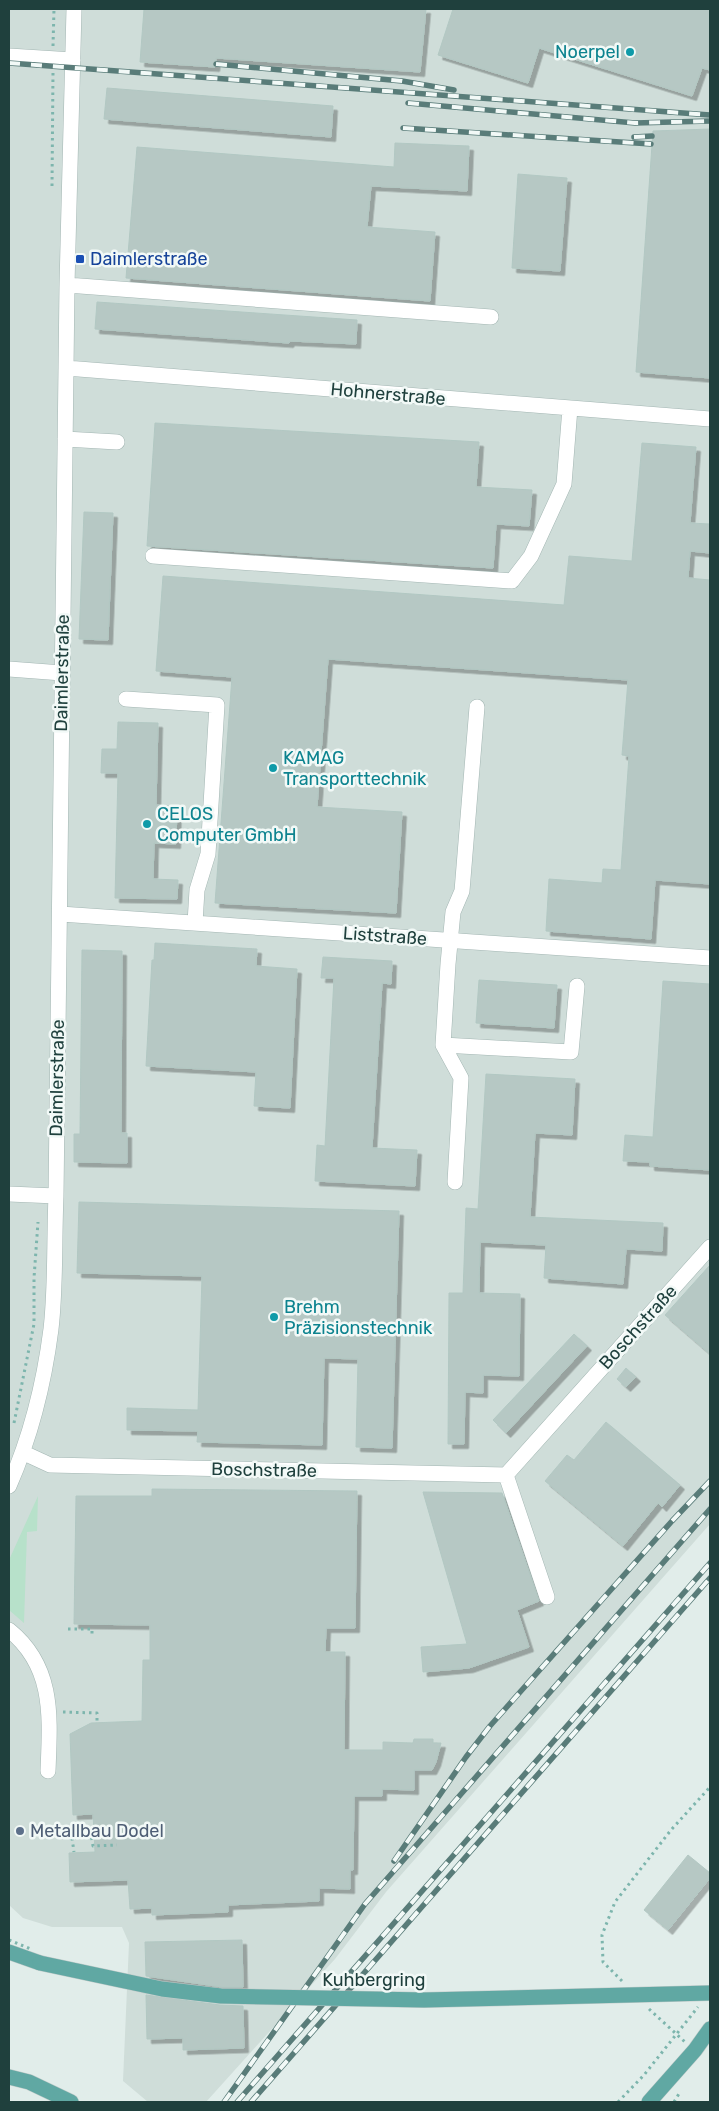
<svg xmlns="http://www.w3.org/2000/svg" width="719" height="2111" font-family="Rubik,sans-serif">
<defs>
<filter id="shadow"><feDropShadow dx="4.5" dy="4.5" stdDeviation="0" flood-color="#0004"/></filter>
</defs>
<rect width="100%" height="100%" fill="#e1edea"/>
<path fill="#cfddd9" d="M9,9H710V1524L386,1892L335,1959L206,2102H148L123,2081L129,1943L122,1927H52L23,1918L9,1905Z"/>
<path fill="#b7e1ca" d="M38,1496L37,1531L27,1532L24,1623L9,1610V1560Z"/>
<path fill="#b6c8c4" stroke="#b2c8c3" filter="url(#shadow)" d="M144,9H426L420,72L216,58L215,67L140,62Z
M453,9H710V70L702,68L692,96L539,48L528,83L438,55Z
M107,88L333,106L331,137L104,119Z
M710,129V378L636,372L653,131Z
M395,143L469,146L467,191L371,186L367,227L435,232L430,301L126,278L137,147L394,167Z
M518,174L567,178L560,271L512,268Z
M97,302L357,320L356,344L290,341L289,343L95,329Z
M155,423L479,442L476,487L532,490L529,526L496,524L493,568L147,546Z
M642,443L696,447L690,523L710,524V553L690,551L688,578L710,580V884L655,880L651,939L546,931L549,879L602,883L603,869L621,870L629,756L622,755L628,680L328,659L317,807L402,812L396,913L215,903L232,677L156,671L163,576L564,605L569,556L632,561Z
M84,512L113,513L108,640L79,639Z
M118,722L158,723L156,805L177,806L176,844L154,843L153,879L178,880L177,899L115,898L118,773H101L102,749H117Z
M155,943L257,949L256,966L297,969L290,1108L254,1106L256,1072L146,1066L152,960H154Z
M82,950L122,951L121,1133H127V1163L74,1162V1134H80Z
M323,957L392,961L391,984L382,983L372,1148L417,1150L415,1186L315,1181L317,1145L325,1146L334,978H321Z
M479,980L557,985L554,1028L476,1023Z
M663,981L710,984V1170L650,1166V1162L623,1161L625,1135L653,1137Z
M486,1074L575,1079L572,1135L535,1133L530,1217L663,1223L662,1251L626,1249L623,1284L544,1278L546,1245L480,1242L479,1293L520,1294L519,1376L483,1375V1393L465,1392L464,1444H448L449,1293H463L466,1208L478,1209Z
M79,1202L399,1211L392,1448L356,1447L358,1359L324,1358L322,1445L197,1442L198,1431L127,1430V1408L198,1410L202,1276L77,1273Z
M710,1265V1354L665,1315Z
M574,1334L587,1346L506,1433L493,1420Z
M626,1368L636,1377L626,1387L617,1379Z
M606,1422L680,1485L662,1507L658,1503L623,1546L545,1481L567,1455L574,1460Z
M152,1489L357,1491L355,1628H326L325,1652H345L344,1750H383V1742L413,1743L414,1739H433V1743H441L436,1762L432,1770H414V1790L382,1789V1796H354L353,1870H350V1889L319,1888V1901L228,1905V1912L152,1915V1908L130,1909L128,1880L70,1882L69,1853L95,1852L93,1814L73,1815L70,1734L91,1723L142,1721L143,1660H150V1625L74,1624L76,1496H152Z
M423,1492L502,1493L539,1601L517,1610L529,1647L469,1668L423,1672L421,1647L467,1644Z
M688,1855L710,1873V1878L668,1930L644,1910Z
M242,1940L243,1987H222L146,1976L145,1942Z
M146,1995L220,2005L243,2006L244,2048L183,2050V2038L147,2039Z"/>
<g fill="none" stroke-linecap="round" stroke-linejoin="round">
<g stroke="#a3b6b3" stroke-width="16">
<path id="minor" d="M9,56L73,60
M67,285L491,317
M66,368L710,419
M65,439L117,442
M153,556L512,581L531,556L564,484L570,408
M9,669L62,673
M126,699L217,705L208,854L197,890L195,923
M60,914L710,958
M443,1045L571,1052L577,986
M455,1182L461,1078L443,1045L448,964L453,912L462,891L477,707
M9,1194L56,1196
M24,1453L50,1465L506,1475L710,1247
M506,1475L547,1597
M9,1486C31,1436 44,1384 51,1329C56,1286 54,1240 56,1196L67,285L74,9
M9,1630C55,1667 50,1718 48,1771"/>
</g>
<g stroke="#c0cac9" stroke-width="16">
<path id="major" d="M9,1952L40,1963
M9,2077L29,2082L71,2102
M649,2102L695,2050L710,2029"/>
</g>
<path stroke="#7db5ad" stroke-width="3" stroke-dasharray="2.5 4" stroke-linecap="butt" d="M53,46L54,9
M52,186L53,72
M14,1423L34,1324V1278L38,1222
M68,1629H92V1635
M63,1712L97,1713V1723
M43,1836L72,1838L91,1834L93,1846L117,1845
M72,1838L74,1852
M622,1981L603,1962L602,1935L615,1902L671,1830L710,1787
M649,2009L685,2042
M618,2102L644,2075L698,2007
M674,2102L680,2092"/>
<use href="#minor" stroke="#fff" stroke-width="15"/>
<use href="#major" stroke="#60a8a3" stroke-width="15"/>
<g stroke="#597c79" stroke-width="5.5">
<path id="rail" d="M9,63L710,115
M216,64L402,81L454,90
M408,103L635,123L710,121
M403,128L651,144
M634,137L652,136
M394,1861L466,1757L490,1726L672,1521L710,1481
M224,2102L365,1904L710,1509
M237,2102L710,1563
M251,2102L710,1578"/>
</g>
<use href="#rail" stroke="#f2f9f7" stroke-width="4" stroke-dasharray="11" stroke-linecap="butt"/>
<g stroke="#c0cac9" stroke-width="16" stroke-linecap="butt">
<path id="major-bridge" d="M40,1963L162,1989L221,1996L424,2000L710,1993"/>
</g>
<path stroke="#7db5ad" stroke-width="3" stroke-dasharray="2.5 4" stroke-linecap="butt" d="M9,1940L33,1950"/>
<use href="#major-bridge" stroke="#60a8a3" stroke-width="15"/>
</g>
<g fill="#0f9aa8" stroke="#f2f9f7" stroke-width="2">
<circle cx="630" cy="52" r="5"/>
<circle cx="273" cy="768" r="5"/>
<circle cx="147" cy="824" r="5"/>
<circle cx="274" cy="1317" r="5"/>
</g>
<rect fill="#1a4fb4" stroke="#f2f9f7" stroke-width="2" x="75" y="254" width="10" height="10" rx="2.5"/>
<circle fill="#5c6f8a" stroke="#f2f9f7" stroke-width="2" cx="20" cy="1831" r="5"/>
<g text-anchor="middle" stroke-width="5" stroke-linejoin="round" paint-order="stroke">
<g font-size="18" fill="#0d838f" stroke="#f2f9f7" text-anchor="start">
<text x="620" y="58" text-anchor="end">Noerpel</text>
<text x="283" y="764">KAMAG<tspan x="283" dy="21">Transporttechnik</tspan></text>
<text x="157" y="820">CELOS<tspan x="157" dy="21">Computer GmbH</tspan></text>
<text x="284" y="1313">Brehm<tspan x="284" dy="21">Präzisionstechnik</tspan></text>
</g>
<g font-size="18" fill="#164399" stroke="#f2f9f7" text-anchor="start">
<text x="90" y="265">Daimlerstraße</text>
</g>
<g font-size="18" fill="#1f403d" stroke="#f2f9f7">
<text transform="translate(388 394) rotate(5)" y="6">Hohnerstraße</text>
<text transform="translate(62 673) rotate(-89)" y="6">Daimlerstraße</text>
<text transform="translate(385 936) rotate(4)" y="6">Liststraße</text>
<text transform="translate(57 1078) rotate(-89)" y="6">Daimlerstraße</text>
<text transform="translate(638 1327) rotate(-48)" y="6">Boschstraße</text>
<text transform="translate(264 1470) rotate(1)" y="6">Boschstraße</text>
<text x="374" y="1986">Kuhbergring</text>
</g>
<g font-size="18" fill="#4e5e75" stroke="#f2f9f7" text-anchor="start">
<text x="30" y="1837">Metallbau Dodel</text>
</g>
</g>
<rect width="719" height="2111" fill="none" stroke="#1f403d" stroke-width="20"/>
</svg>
